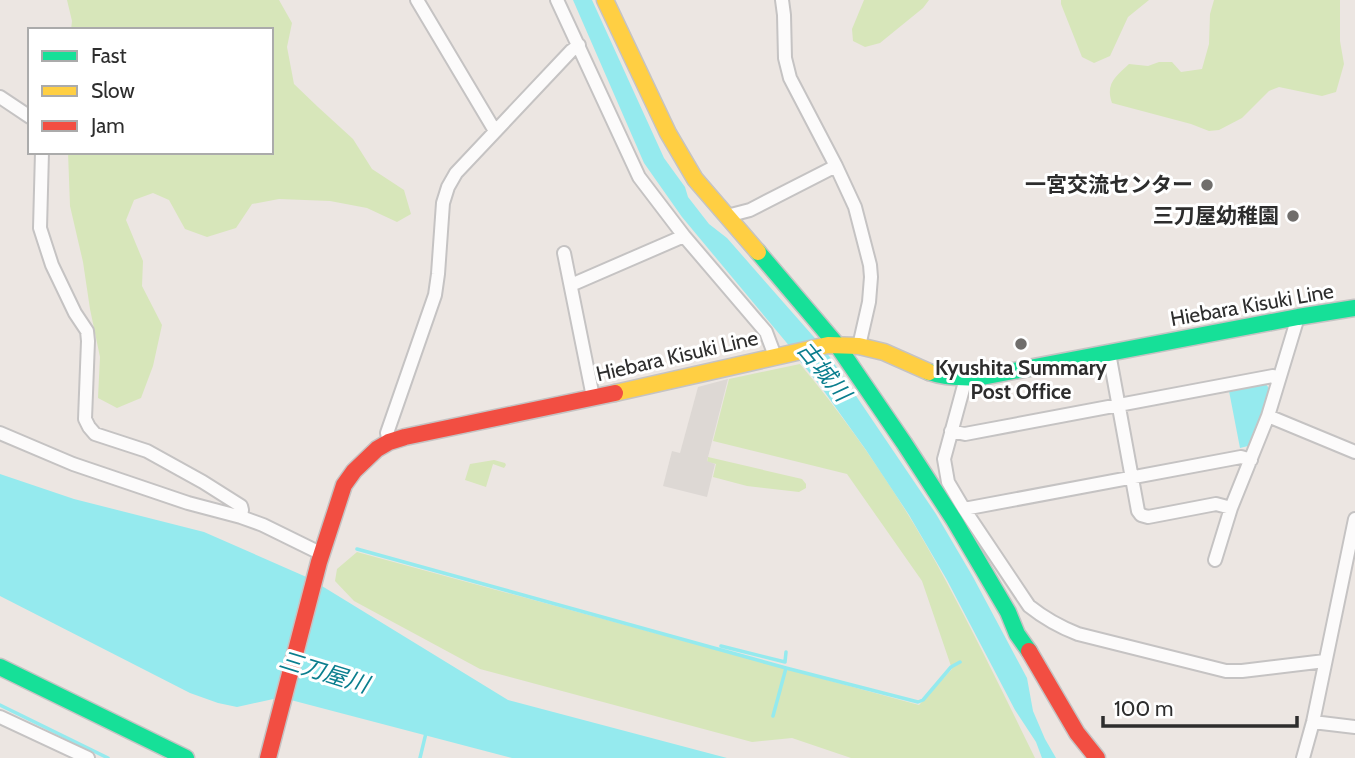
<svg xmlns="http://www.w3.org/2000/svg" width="1355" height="758" font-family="Cabin,'Noto Sans JP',sans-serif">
<rect width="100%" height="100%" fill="#ece6e2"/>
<path fill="#d7e6ba" d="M67,0H279L292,23L287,47L294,84L318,107L353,139L372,169L404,190L411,214L397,222L367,208L330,201L279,199L252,204L236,228L207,237L185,229L169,200L153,193L134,200L126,220L143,261L142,286L162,325L153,366L141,398L117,408L98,398L100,357L90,309L83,262L70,206L68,152H271V30H71L72,21Z
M864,0H929L923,8L880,43L865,47L853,41L852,29Z
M1061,0H1149L1128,17L1110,56L1094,63L1082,57L1061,4Z
M1214,0H1340V41L1344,64L1336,92L1322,96L1279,87L1269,91L1242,118L1219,130L1209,131L1191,124L1112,103C1105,84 1116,76 1129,64L1148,66L1159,62H1172L1181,72L1202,69L1209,44L1210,14Z
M800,364C854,428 907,507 946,581C977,639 1006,699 1035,758H851L792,738L752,742L480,669L354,601L335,581L337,569L357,552L919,705L952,669L922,581L847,474L713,441L729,379Z
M708,457L802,479L806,484V488L799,492L747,486L713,477L716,464L707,462Z
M494,460L505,463L506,465L504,468L493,464L486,487L465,480L470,464Z"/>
<path fill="#ddd8d4" d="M728,379L707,461L715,464L707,497L663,486L672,451L680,453L698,387Z"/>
<path fill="#95eaee" d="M573,0H592L664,158L685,187L688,197L709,224L727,238L820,344L791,348L682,217L644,163Z
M825,350L936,514L973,577L1027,678L1033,711L1045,739L1056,758H1042L1036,742L1015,710L947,580L909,515L866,450L821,387L796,356Z
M1266,384L1270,390L1252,445L1240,448L1229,391Z
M0,474L74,499L204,532L311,579L278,698L237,707L218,703L190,693L0,596Z
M317,583L508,700L727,758H512L287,699Z"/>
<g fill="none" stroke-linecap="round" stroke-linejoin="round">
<path stroke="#95eaee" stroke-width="3.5" d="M357,549L786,668L918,702L923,700L951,667L960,662
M721,646L785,662L786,652
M0,705L108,758
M773,716L786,668
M420,758L426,733"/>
<g stroke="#c5c3c3" stroke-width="16">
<path id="street" d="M417,0L495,131
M557,0L639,177L684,236L766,332L775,356
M782,0L784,15L785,58L790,78L836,166L855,207L870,265L871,277L869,302L859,346
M0,97L30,117
M42,152L40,228L52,265L75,313L87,331L88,341L85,419L89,427L95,434L147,451L203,482L241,506L242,510L241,517
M727,216L750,210L836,166
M564,253L593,397
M571,285L684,236
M1109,353L1138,511L1141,515L1148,517L1216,504L1231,508L1268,416L1298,317
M966,378L944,459L948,482L964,509L1029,606C1044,618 1060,627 1078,634L1226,671H1242L1325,661
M1268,416L1355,452
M951,431L965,434L1273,376L1279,378
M0,433L73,464L188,503L241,517L263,525L322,554
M389,442L387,433L435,295L438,274L443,203L448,187L456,173L571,51L579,45
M964,509L1241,457L1251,460
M1215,560L1231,508
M0,717L88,758
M1313,722L1355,727
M1303,758L1313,722L1355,519"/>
</g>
<g stroke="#c5c3c3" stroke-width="19">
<path id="fast" d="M758,252L837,345L904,443L954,520L1008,612L1017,634L1029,651
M929,372C946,378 964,378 982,377L1298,317L1355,308
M0,667L186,758"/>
</g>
<g stroke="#c5c3c3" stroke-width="19">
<path id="slow" d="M605,0L668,133L695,179L758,252
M615,393L828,345L859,346L884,352L929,372"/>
</g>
<g stroke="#c5c3c3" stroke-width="19">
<path id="jam" d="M1029,651L1077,733L1097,758
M268,758L319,562L344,485L354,471L377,449L389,442L405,437L615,393"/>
</g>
<use href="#street" stroke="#fcfbfb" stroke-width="12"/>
<use href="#fast" stroke="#16e098" stroke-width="16"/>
<use href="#slow" stroke="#ffcf43" stroke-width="16"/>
<use href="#jam" stroke="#f24e42" stroke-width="16"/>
</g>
<g fill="#706e6c" stroke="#fff" stroke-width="2.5">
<circle cx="1207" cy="185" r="7"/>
<circle cx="1293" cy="216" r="7"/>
<circle cx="1021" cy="344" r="7"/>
</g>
<g text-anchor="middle" stroke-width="6" stroke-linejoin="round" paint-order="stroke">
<g font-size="21" font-weight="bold" fill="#2d2d2d" stroke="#fff" text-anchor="end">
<text x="1193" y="192">一宮交流センター</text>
<text x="1279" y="223">三刀屋幼稚園</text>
<text x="1021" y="375" text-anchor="middle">Kyushita Summary<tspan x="1021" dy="24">Post Office</tspan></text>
</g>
<g font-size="21" fill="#2d2d2d" stroke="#fff">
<text transform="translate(1252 305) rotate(-10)" y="7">Hiebara Kisuki Line</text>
<text transform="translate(677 356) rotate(-13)" y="7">Hiebara Kisuki Line</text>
</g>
<g font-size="23" font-style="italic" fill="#0a7e8e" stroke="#fff">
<text transform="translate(824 371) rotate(51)" y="8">古城川</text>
<text transform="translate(324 672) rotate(17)" y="8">三刀屋川</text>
</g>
</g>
<rect x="28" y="28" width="245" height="126" fill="#ffffff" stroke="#ababab" stroke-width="2"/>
<rect x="42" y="51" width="35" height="10" fill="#16e098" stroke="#ababab" stroke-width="2"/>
<text x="91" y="63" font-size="21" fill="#2d2d2d">Fast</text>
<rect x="42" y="86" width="35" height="10" fill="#ffcf43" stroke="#ababab" stroke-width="2"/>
<text x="91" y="98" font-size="21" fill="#2d2d2d">Slow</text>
<rect x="42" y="121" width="35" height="10" fill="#f24e42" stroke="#ababab" stroke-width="2"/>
<text x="91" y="133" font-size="21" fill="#2d2d2d">Jam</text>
<path d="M1103 716v10h194v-10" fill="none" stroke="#2d2d2d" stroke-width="3.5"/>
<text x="1114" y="716" font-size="21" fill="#2d2d2d" stroke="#ffffff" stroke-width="5" paint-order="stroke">100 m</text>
</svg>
